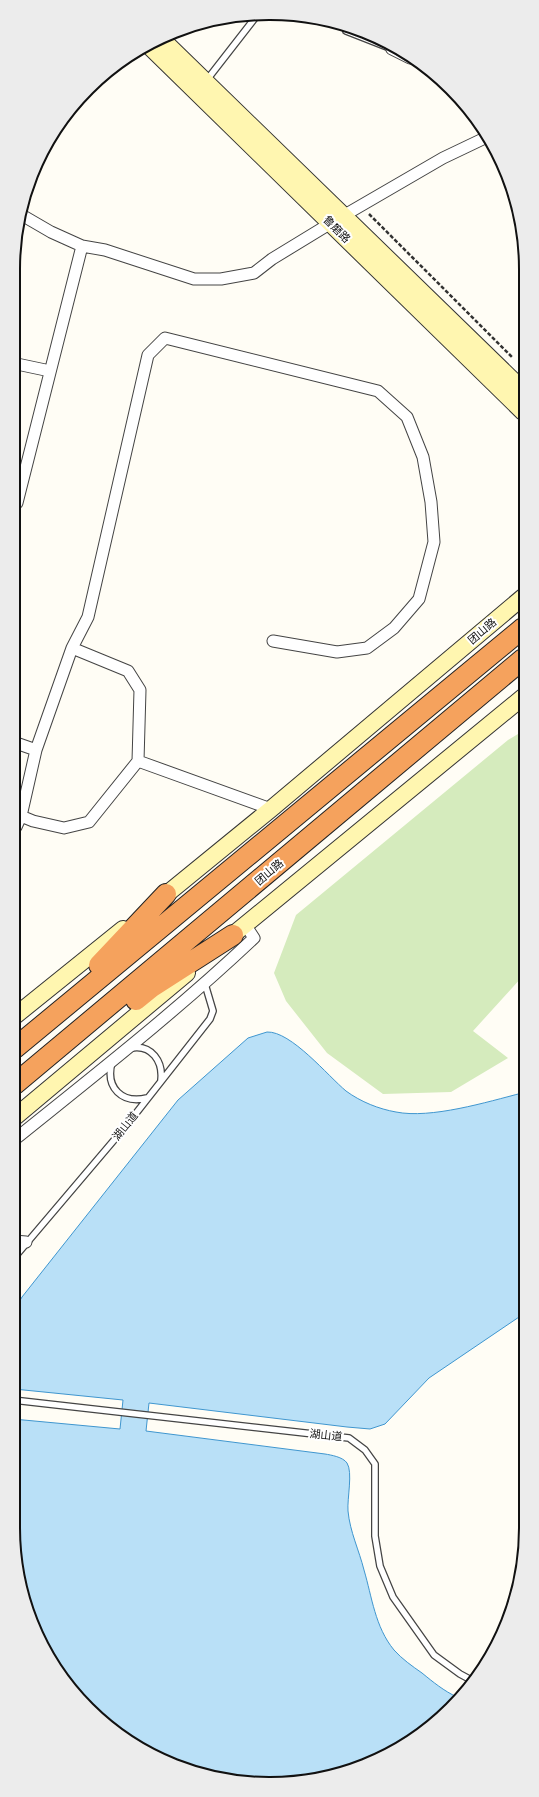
<svg xmlns="http://www.w3.org/2000/svg" width="539" height="1797" font-family="'PT Serif','Noto Sans SC',serif">
<rect width="100%" height="100%" fill="#fffdf5"/>
<path fill="#d5ebbd" d="M523,731L522,977L473,1031L508,1058L451,1092L383,1094L327,1053L286,1001L274,973L296,915L508,740Z"/>
<path fill="#b9e0f7" stroke="#3f96cf" d="M267,1032C291,1031 328,1076 346,1091C361,1102 379,1109 396,1112C431,1119 487,1102 522,1093V1315L429,1378L385,1424L370,1429L347,1427L149,1403L146,1431L325,1454C331,1455 343,1457 347,1463C353,1472 347,1499 348,1511C350,1532 359,1550 364,1570C372,1597 375,1627 394,1650C402,1659 412,1666 422,1673C433,1682 444,1691 457,1697L425,1731L336,1775L236,1782L156,1757L77,1697L32,1625L13,1527V1419L120,1429L123,1400L14,1389V1311L22,1297L178,1100L248,1038Z"/>
<g fill="none" stroke-linecap="round" stroke-linejoin="round">
<g stroke="#444" stroke-width="8">
<path id="lane" d="M347,28L346,31L392,49
M206,81L255,18
M131,1048C152,1044 163,1062 161,1080
M112,1062C105,1088 122,1104 147,1098
M14,1258L126,1126L210,1019L213,1011L205,984
M13,1400L349,1438L365,1450L375,1464V1536L380,1566L393,1597L434,1655L460,1674L473,1681"/>
</g>
<g stroke="#444" stroke-width="13">
<path id="street" d="M393,45L392,49L410,58
M20,214L51,232L82,246L105,250L194,279H221L254,273L272,259L331,223L443,158L487,137
M17,364L50,371
M17,503L82,246
M72,648L88,617L148,355L165,338L378,391L407,417L423,457L431,502L434,542L419,599L394,628L367,648L337,652L273,641
M36,750L72,648L128,671L140,690L138,761
M21,816L33,821L64,828L89,822L138,761L271,809
M16,827L21,816L36,750L16,743
M14,1140C96,1074 178,1010 254,938L246,926
M14,1241L26,1242"/>
</g>
<g stroke="#333" stroke-width="18">
<path id="secondary" d="M164,41L524,391
M150,47L523,412
M157,902L271,809L523,597
M223,943L523,697
M15,1016L123,929
M15,1117L187,973"/>
</g>
<g stroke="#222" stroke-width="22">
<path id="highway" d="M99,965L166,894
M136,1000L152,987L233,935
M15,1048L523,628
M15,1084L523,659"/>
</g>
<path stroke="#333" stroke-width="2.5" stroke-dasharray="4 2" stroke-linecap="butt" d="M369,214L512,357"/>
<use href="#lane" stroke="#fff" stroke-width="5.5"/>
<use href="#street" stroke="#fff" stroke-width="11"/>
<use href="#secondary" stroke="#fff6b0" stroke-width="16"/>
<use href="#highway" stroke="#f5a25d" stroke-width="20"/>
</g>
<g text-anchor="middle" stroke-width="4" stroke-linejoin="round" paint-order="stroke">
<g font-size="11" fill="#111" stroke="#fff">
<text transform="translate(337 229) rotate(45)" y="4">鲁磨路</text>
<text transform="translate(482 631) rotate(-40)" y="4">团山路</text>
<text transform="translate(269 872) rotate(-40)" y="4">团山路</text>
<text transform="translate(125 1126) rotate(-51)" y="4">湖山道</text>
<text transform="translate(326 1435) rotate(6)" y="4">湖山道</text>
</g>
</g>
<path d="M0 0H539V1797H0ZM269 20H270A249 249 0 0 1 519 269V1528A249 249 0 0 1 270 1777H269A249 249 0 0 1 20 1528V269A249 249 0 0 1 269 20Z" fill="#ececec" fill-rule="evenodd"/>
<path fill="none" stroke="#111" stroke-width="2" d="M269 20H270A249 249 0 0 1 519 269V1528A249 249 0 0 1 270 1777H269A249 249 0 0 1 20 1528V269A249 249 0 0 1 269 20Z"/>
</svg>
